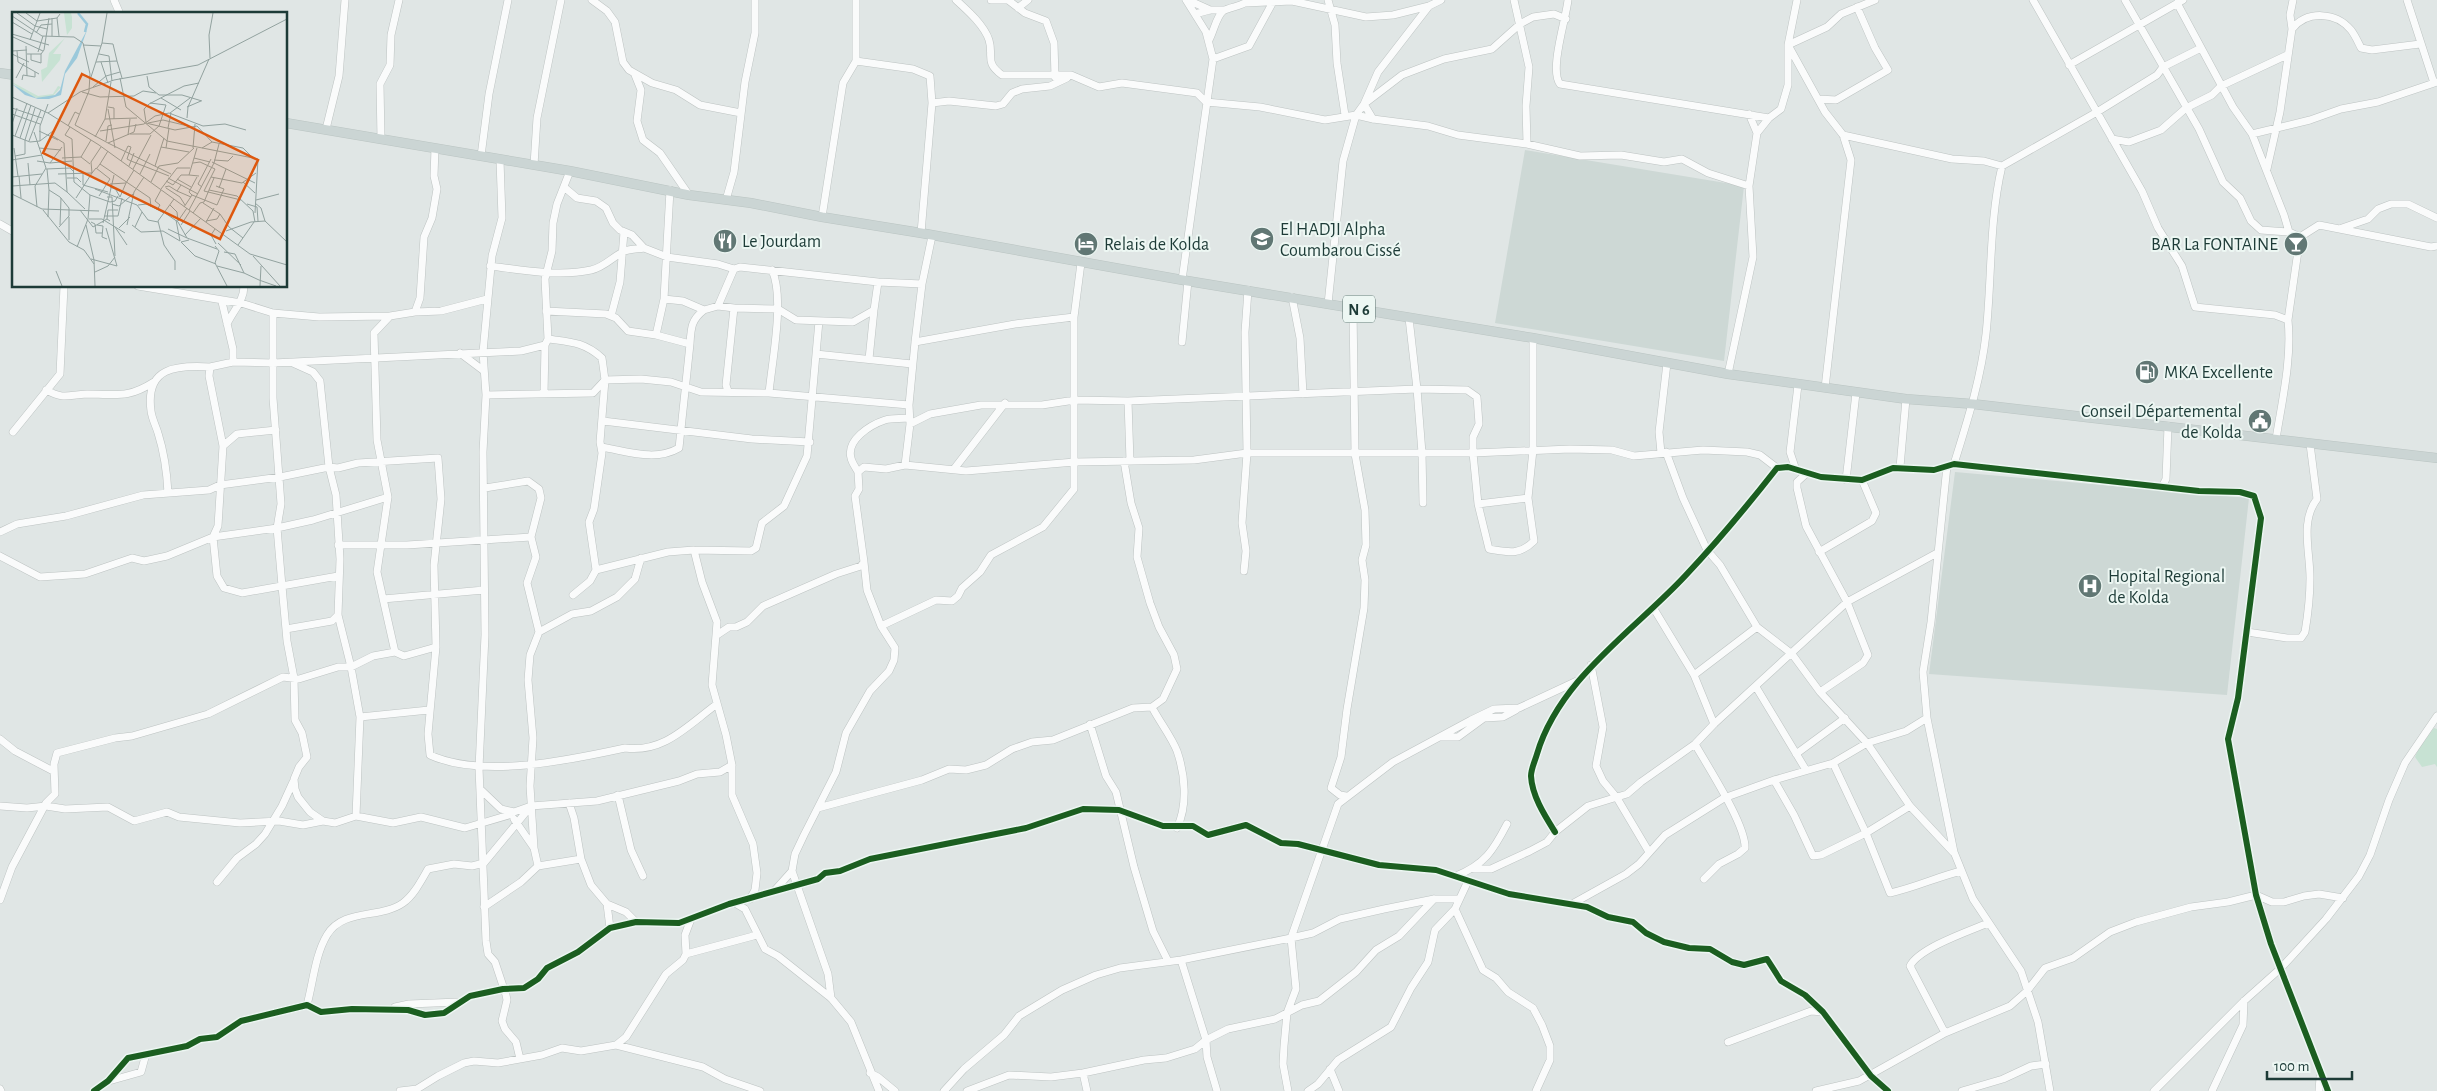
<svg xmlns="http://www.w3.org/2000/svg" width="2437" height="1091" font-family="'Alegreya Sans',sans-serif">
<rect width="100%" height="100%" fill="#e0e6e5"/>
<path fill="#cdd8d5" d="M1525,150L1744,186L1724,361L1495,323Z
M1955,472L2249,498L2227,695L1929,674Z"/>
<path fill="#c7e2d3" d="M2434,728L2437,729V767L2435,764L2422,767L2415,757L2420,745Z"/>
<g fill="none" stroke-linecap="round" stroke-linejoin="round">
<g stroke="#bdc3c2" stroke-width="8">
<path id="minor" d="M114,0L120,14
M592,0L607,11L615,22L623,62L629,70L652,83L676,90L700,105L741,113
M856,0V61L913,69L930,76L932,103L921,233
M956,0C967,10 984,25 989,40C994,56 984,62 1002,75H1071L1099,87L1122,83L1197,93L1206,102L1260,107L1325,120L1356,115L1373,119L1428,126L1458,135L1527,144L1580,156L1621,155L1664,162L1682,159L1708,173L1749,186L1757,133
M991,0H1008
M1008,0L1025,13L1046,21L1054,43L1055,77
M1188,0L1210,10
M1328,0L1335,25L1337,63L1345,115
M1514,0L1529,67L1526,106L1527,144
M1568,0C1566,19 1549,70 1560,84L1769,118L1781,109L1788,85V45L1827,27L1841,14L1875,0
M1797,0L1788,45L1825,112L1843,135L1851,160L1825,388
M2033,0L2142,191L2158,228L2182,266L2195,307L2275,315L2288,320C2292,359 2282,401 2276,439
M2125,0L2199,129L2223,182L2240,198L2251,221L2261,230L2289,232L2300,237L2319,225L2431,247L2437,246
M2407,0L2434,83
M1246,3L1292,1L1366,17L1393,15L1429,6L1441,0
M2177,3L2233,107L2252,134L2284,215L2289,232
M1018,8L1028,0
M1195,14L1210,10H1224
M2292,29C2307,10 2336,12 2351,30C2355,35 2358,42 2361,48L2372,50L2420,44
M1209,40C1214,31 1216,17 1223,11C1231,6 1242,7 1249,0
M1213,59L1249,46L1274,0
M2069,65L2183,0
M635,75L641,90L637,121L643,140L660,153L689,195
M1819,99L1836,100L1888,70L1875,48L1857,7
M932,103L949,101L996,106L1003,104L1012,93L1022,89L1050,86L1067,78
M1749,114L1757,133L1769,118
M1373,119L1364,104L1378,72L1429,6
M326,129L339,76L345,0
M2252,134L2310,120L2341,109L2378,102L2437,82
M1843,135L1952,159L1984,161L2002,166L2097,112L2157,75L2163,67L2201,48
M381,139L380,84L390,65L391,35L399,0
M2112,139L2129,142L2161,130L2186,108L2212,95L2221,86L2287,55
M481,156L489,94L508,0
M500,160L502,218L492,256L483,352L486,395L483,452L485,635L479,768L486,941L488,954L495,962L506,995L507,1000L502,1021L505,1029L516,1042L520,1059
M534,165L537,118L561,0
M2267,169L2280,112L2292,29L2290,15L2293,0
M564,187L577,198L596,201L606,208L613,223L620,230L632,235L644,248L667,257L718,264L734,269L740,267L878,282
M726,200L734,172L745,82L755,33V0
M822,217L843,83L856,61
M0,224L14,232
M2342,228L2368,219L2378,209L2391,204H2408L2437,218
M490,266C523,270 558,277 591,270C605,267 613,256 625,251C630,249 638,249 644,248
M1182,280L1213,59L1206,32L1186,0
M138,286L241,303L273,313L319,317L390,316
M1292,297L1300,338L1303,394
M664,299L683,301L704,310L718,306L734,308
M222,302L233,349V362
M1328,304L1343,161L1356,115L1364,104L1402,75L1444,59L1492,49L1520,24L1533,17L1554,14L1566,19
M718,306L734,269
M546,311L606,314L616,318L628,331L656,335L664,299L670,190
M415,312L441,311L487,299
M273,313V398L281,504L277,528L282,586L287,641L294,678L295,720L302,733L307,757L299,767L294,779L295,789L298,797L310,812L323,821L335,823L356,816L393,823L421,817L465,828L509,815
M611,316L620,282L624,232
M2288,320L2300,237
M227,324C233,311 244,301 244,286
M548,339C571,342 584,342 602,358L605,380L600,442L602,453L594,509L589,522L596,570
M915,342L1015,324L1074,317
M1182,342L1188,281
M690,344C691,328 691,320 704,310
M460,353L484,371
M816,354L819,321
M869,359L874,310
M293,363L313,372L320,381L329,467L336,495L340,559L338,615L351,667L360,717
M1728,374L1753,257L1749,186
M46,390C65,400 67,395 87,394C117,394 127,399 154,382
M728,391L726,385L734,308L778,309L796,320L853,322L874,310L878,282L922,284
M769,393C772,361 785,298 772,270
M544,394L545,345
M486,395L593,393L605,380L641,379L671,382L701,392L769,393L909,405
M1128,401L1130,461
M603,421L752,439L810,442
M910,424L930,414L981,405H1042L1075,400L1128,401L1417,389L1409,318
M13,432L60,374L64,286
M223,446L237,434L276,430
M601,447C627,451 655,462 679,448L690,344L656,335
M1666,452L1683,498L1707,550L1720,565L1757,627L1792,654L1820,692L1867,743L1910,806L1953,852
M1661,453L1659,432L1667,363
M1954,464C1967,422 1981,379 1986,334C1992,278 1989,221 2002,166
M905,465L910,424L909,405L915,342L922,284L932,236
M1947,466L1931,622L1923,672L1927,718L1954,852L1973,899L2021,971L2038,1022L2050,1091
M1900,467L1906,399
M954,469L1005,403
M1796,470L1790,452L1798,385
M858,472C856,468 852,463 851,458C846,440 870,425 885,420C892,418 901,419 908,418
M1807,473L1797,482V488L1806,526L1847,602L1868,655L1863,663L1820,692
M1846,480L1856,393
M2162,487L2166,479L2168,426
M485,488L528,481L539,489L541,498L531,537L536,557L527,583L539,632L530,655L528,680L533,738L530,786L534,848
M168,493C167,473 164,452 158,433C156,426 152,419 151,411C145,367 176,365 210,367
M1423,503L1422,453L1417,389L1467,390L1477,397L1479,424L1473,437V453L1478,504L1489,549C1508,552 1519,556 1534,541L1528,498L1533,450V338
M1478,504L1528,498
M0,532L17,524L66,516L143,495L209,490L220,485L280,477L329,467L338,468L358,463L438,458L441,499L434,565L436,647L428,734L430,755C482,779 570,760 625,748C664,753 687,726 717,704
M338,545H407L531,537
M694,550L751,551L756,548L762,523L784,506L807,456L816,354L912,364
M1819,552L1872,521L1876,513L1862,480
M0,556L40,577L85,574L132,558L144,561L167,556L213,537L277,528L313,520L388,497
M1244,571L1246,551L1242,523L1247,453L1245,332L1248,290
M338,576L242,593L224,588L217,576L213,537L218,526L223,446L209,376L210,367L233,362L273,363L521,351L545,345L548,339L545,279L552,251L553,223L557,204L570,171
M573,595L590,581L596,570L668,552L694,550L702,582L717,622L712,685L726,735L732,765V795L753,844L757,873L755,890L750,899
M383,599L484,590
M1654,609L1694,675L1714,724
M881,626L936,600L952,601L958,596L962,588L980,572L991,555L1043,527L1074,489V317L1081,263
M286,629L332,621L338,615
M539,632L572,614L591,611L617,597L635,579L641,558
M2247,632L2287,638H2301L2305,632C2308,614 2310,595 2310,578C2310,551 2300,521 2317,499L2310,444
M717,635L729,627H736L747,622L763,606L836,574L861,566L864,562L855,496L859,489L858,472L864,467L886,469L905,465L966,471L1075,462L1194,460L1247,453H1473L1570,449L1612,450L1634,456L1703,450L1747,452L1760,455L1777,468
M395,652L377,572L388,497L377,440L374,333L390,316L415,312L420,298L424,237L432,218L437,189L434,176L435,148
M1591,665L1603,727L1596,766L1603,781L1617,798L1649,852
M1694,675L1757,627
M1756,687L1806,770
M1152,707C1159,721 1171,736 1177,751C1185,774 1188,805 1177,828
M1090,724L1106,776L1116,792L1134,867L1153,931L1168,961
M1442,737H1458L1484,718L1503,717L1516,710
M0,739L15,751L53,771
M1695,744C1708,767 1746,825 1745,848L1738,854L1719,864L1704,879
M1796,754L1845,718
M1833,763L1866,833L1890,893C1914,888 1937,877 1961,871
M1774,780L1794,815L1813,856L1821,855L1866,833L1910,806
M480,789L501,809L514,812L531,806L597,801L679,781L697,774L720,772L732,765
M618,795L631,850L643,876
M1346,796L1340,795L1331,788L1341,757L1347,709L1364,608L1365,580L1362,560L1366,545L1365,510L1355,454L1353,308
M569,803L574,818L581,859L591,885L607,904L626,912L636,922
M0,806L27,808L46,806L65,809L108,807L134,821L167,812L179,817L240,823L279,821L303,825L323,821
M818,808L922,780L949,769L966,770L986,765L1012,749L1032,742L1053,740L1133,708L1152,707L1163,699L1177,669L1174,655L1159,627L1150,603L1137,557L1139,528L1131,503L1124,461
M356,816L360,717L429,710
M514,819L534,848L538,866
M1555,832C1545,816 1532,796 1531,776C1531,769 1535,761 1537,754C1559,679 1634,631 1686,575C1718,541 1748,505 1777,468L1788,467L1821,477L1862,480L1893,468L1934,470L1954,464L2199,491L2240,492L2254,496L2261,518L2238,698L2228,739L2256,895L2271,944L2328,1091
M1474,869H1491L1530,851L1547,842L1555,832L1588,806L1627,794L1641,782L1695,744L1714,724L1847,602L1937,553
M792,871L828,974L831,998
M1456,876C1485,864 1493,851 1507,824
M217,882L237,858L256,844L265,834L282,806L293,782
M775,890L792,871L795,854L804,835L836,772L846,733L870,691L889,671L894,660L895,648L881,626L867,590L864,562
M0,900L12,867L46,803L55,794L54,764L57,753L115,738L132,736L208,714L283,677L299,679L338,667H351L373,656L395,652L404,656L436,647
M735,903L745,909L765,949L778,956L831,998L851,1022L879,1091
M607,904L610,928
M1572,904L1626,874L1639,864L1665,835L1724,798L1774,780L1833,763L1867,743L1906,731L1927,718
M484,907L521,882L538,866L581,859
M1455,909L1483,970L1496,978L1508,992L1533,1008L1542,1025L1550,1046V1060L1536,1091
M686,954L757,935
M1181,960L1206,1040L1207,1057L1217,1091
M307,1005C313,983 315,955 327,935C343,908 380,919 403,903C414,895 421,881 428,869L454,864L472,866L484,863L531,806
M395,1007L409,1004L459,1002
M1945,1033L1910,966C1919,948 1969,931 1988,923
M1728,1042L1811,1011L1823,1012
M616,1045L703,1067L725,1079L760,1091
M1330,1069L1339,1091
M870,1073L878,1077L895,1091
M1083,1073L1087,1091
M109,1081L141,1072L146,1054
M0,1089L1,1091
M94,1091L108,1081L128,1058L187,1046L200,1039L217,1037L241,1021L307,1005L321,1012L352,1009L408,1010L425,1015L444,1013L470,996L503,989L524,988L538,979L547,968L578,952L610,928L636,922L679,923L729,904L818,879L825,873L840,871L870,859L1026,828L1083,809L1119,810L1163,826H1193L1208,835L1246,825L1281,843L1298,844L1379,865L1436,870L1509,894L1587,907L1608,917L1633,922L1646,933L1664,942L1689,948L1710,949L1732,962L1744,965L1767,959L1781,981L1805,995L1823,1012L1871,1076L1888,1091
M400,1091L417,1089L438,1076L464,1063L474,1061L498,1063L542,1055L562,1048L581,1051L616,1045L626,1037L666,974L683,960L686,954L685,935L691,919
M944,1091L964,1069L1004,1035L1019,1016L1062,990L1096,975L1120,968L1181,960L1291,938L1313,933L1340,919L1384,909L1434,899H1459
M967,1091L1009,1075L1051,1077L1083,1073L1144,1060L1166,1058L1195,1049L1206,1040L1228,1029L1275,1019L1302,1005L1319,1001L1356,972L1376,950L1399,936L1434,899
M1288,1091L1283,1064L1284,1046L1287,1013L1296,989L1291,938L1338,804L1393,762L1471,720L1494,709L1519,708L1577,681
M1308,1091L1318,1084L1338,1060L1391,1027L1411,988L1428,962L1435,930L1455,909L1468,881
M1816,1091L1859,1081L1945,1033L2010,1006L2027,991L2045,968L2073,958L2110,932L2136,922L2191,907L2228,902L2256,895L2272,902H2284L2304,896L2319,894L2343,898
M1962,1091L2003,1079L2031,1066L2046,1064
M2154,1091L2244,1001L2281,968L2326,919L2359,876L2370,855L2389,800L2405,763L2437,716
M2212,1091L2243,1025L2244,1001
M2319,1091L2320,1077"/>
</g>
<g stroke="#bac4c2" stroke-width="10">
<path id="major" d="M0,73L14,75
M286,123L570,171L689,195L751,203L822,217L921,233L1188,281L1533,338L1728,374L1906,399L1973,404L2437,458"/>
</g>
<use href="#minor" stroke="#fafbfb" stroke-width="7"/>
<use href="#major" stroke="#cbd5d4" stroke-width="9"/>
<g stroke="#edf7f3" stroke-width="9">
<path id="cycleway" d="M1555,832C1545,816 1532,796 1531,776C1531,769 1535,761 1537,754C1559,679 1634,631 1686,575C1718,541 1748,505 1777,468L1788,467L1821,477L1862,480L1893,468L1934,470L1954,464L2199,491L2240,492L2254,496L2261,518L2238,698L2228,739L2256,895L2271,944L2328,1091
M94,1091L108,1081L128,1058L187,1046L200,1039L217,1037L241,1021L307,1005L321,1012L352,1009L408,1010L425,1015L444,1013L470,996L503,989L524,988L538,979L547,968L578,952L610,928L636,922L679,923L729,904L818,879L825,873L840,871L870,859L1026,828L1083,809L1119,810L1163,826H1193L1208,835L1246,825L1281,843L1298,844L1379,865L1436,870L1509,894L1587,907L1608,917L1633,922L1646,933L1664,942L1689,948L1710,949L1732,962L1744,965L1767,959L1781,981L1805,995L1823,1012L1871,1076L1888,1091"/>
</g>
<use href="#cycleway" stroke="#1b5e20" stroke-width="6"/>
</g>
<defs>
<g id="school-disc" transform="scale(1.25)"><circle r="9.5" fill="#617774" stroke="#edf7f3"/><path d="M0-5L7-2L0 1L-7-2ZM-4 1L0 2.5L4 1V4Q0 6-4 4Z" fill="#fff"/></g>
<g id="restaurant-disc" transform="scale(1.25)"><circle r="9.5" fill="#617774" stroke="#edf7f3"/><path d="M-5-6h1v4h1v-4h1v4h1v-4h1v5L-1.5 .5V6h-2V.5L-5-1ZM5-6V6H3V1.5H1.5Q1.5-4 5-6Z" fill="#fff"/></g>
<g id="hotel-disc" transform="scale(1.25)"><circle r="9.5" fill="#617774" stroke="#edf7f3"/><path d="M-6-4.5h1.5V1H6V5H4.5V3h-9V5H-6ZM-4 0a1.8 1.8 0 1 1 3.6 0ZM.5 0V-2.5h3Q6-2.5 6 0Z" fill="#fff"/></g>
<g id="bar-disc" transform="scale(1.25)"><circle r="9.5" fill="#617774" stroke="#edf7f3"/><path d="M-6-5H6L.8 .8V4.5H3.5V6h-7V4.5H-.8V.8Z" fill="#fff"/></g>
<g id="fuel-disc" transform="scale(1.25)"><circle r="9.5" fill="#617774" stroke="#edf7f3"/><path d="M-5.5-6h7V0h2V4h1.3V-2.5L3-4.5l.8-.8L6-3V5H2.5V1h-1V6h-7ZM-4.2-4.7v3.2H.2V-4.7Z" fill="#fff"/></g>
<g id="civic-disc" transform="scale(1.25)"><circle r="9.5" fill="#617774" stroke="#edf7f3"/><path d="M-.6-6.5H3V-4.5H.6V-3L4-1V1h2V6H-6V1h2V-1L-.6-3ZM-1.2 2.5V6h2.4V2.5Z" fill="#fff"/></g>
<g id="hospital-disc" transform="scale(1.25)"><circle r="9.5" fill="#617774" stroke="#edf7f3"/><path d="M-5-5h3v3.5h4V-5h3V5h-3V1.5h-4V5h-3Z" fill="#fff"/></g>
</defs>
<g fill-rule="evenodd">
<use href="#school-disc" x="1262" y="239"/>
<use href="#restaurant-disc" x="725" y="241"/>
<use href="#hotel-disc" x="1086" y="244"/>
<use href="#bar-disc" x="2296" y="244"/>
<use href="#fuel-disc" x="2147" y="372"/>
<use href="#civic-disc" x="2260" y="421"/>
<use href="#hospital-disc" x="2090" y="586"/>
</g>
<g text-anchor="middle" stroke-width="4" stroke-linejoin="round" paint-order="stroke">
<rect fill="#edf7f3" stroke="#5b736f" stroke-width="1" x="1343" y="295.5" width="32" height="27" rx="4"/>
<g font-size="16" font-weight="bold" fill="#1d3b37">
<text x="1359" y="315">N 6</text>
</g>
<g font-size="18" fill="#1d3b37" stroke="#edf7f3" text-anchor="start">
<text x="1280" y="235">El HADJI Alpha<tspan x="1280" dy="21">Coumbarou Cissé</tspan></text>
<text x="742" y="247">Le Jourdam</text>
<text x="1104" y="250">Relais de Kolda</text>
<text x="2278" y="250" text-anchor="end">BAR La FONTAINE</text>
<text x="2164" y="378">MKA Excellente</text>
<text x="2242" y="417" text-anchor="end">Conseil Départemental<tspan x="2242" dy="21">de Kolda</tspan></text>
<text x="2108" y="582">Hopital Regional<tspan x="2108" dy="21">de Kolda</tspan></text>
</g>
</g>
<g transform="translate(12 12)">
<rect width="275" height="275" fill="#e0e6e5"/>
<path d="M52,1H59L60,5V16L55,23ZM53,26L41,42H49L48,48L30,70L29,58L35,55L37,41ZM0,70L26,84L41,82L46,74L49,75L40,85L24,86L9,79Z" fill="#c7e2d3"/>
<path d="M75,18L65,46L53,62L49,83L37,87H26L13,83L0,72L24,86L43,83L48,78L53,59Z" fill="#9bc9db"/>
<path fill="none" stroke="#9bc9db" stroke-width="2.5" d="M66,1L75,12L73,20"/>
<path fill="none" stroke="#92a29f" stroke-width="1" d="M5,1L23,14L35,17M14,1L25,9L45,6L48,2M0,4L30,24L62,25L71,31L78,62L77,79L63,113L96,131L122,120L124,112M40,6V24M45,6L47,24M0,10L20,22M24,21L29,13L40,12M0,22L37,33M1,25L31,39M18,28L28,1M90,31L101,32L105,49M71,33L89,34M14,34L15,64M0,39L15,38M5,39L6,50L27,62M26,40L31,24M0,42L17,50M15,42H29L32,38L37,6M19,42V48L29,51V42M87,42L97,44L100,69M198,46L197,23L201,1M84,50L105,49L110,66M89,50L96,71M135,64L137,75L147,83H170L190,89M79,65L90,31L95,1M4,66L12,51M108,66L114,95L155,129L246,147L243,201M10,68L11,63L23,65V60M81,75L94,64L108,60M70,80L88,85L122,84L131,79L144,81M0,85L36,101L87,133L238,242L275,253M149,86L169,98M96,95L102,96V107M175,95L189,89M0,96L30,106M96,97L103,136M36,101L68,80L102,68L186,53L275,7M158,101L178,86M0,102L28,112M175,106L176,95L197,47M93,107L125,106M134,110L132,97L137,92L172,74L187,71M134,111L163,118L185,114L200,130M136,111L151,108L176,114M0,112L5,96M132,112L143,104L157,101L191,114L213,112L234,118M56,114L63,100L67,102M58,115L53,123L60,127L62,170L78,183L76,207L65,235M156,116L159,101M27,119L46,128M88,119L132,112M22,120L34,156L23,174L25,195M118,122H138L147,114L154,93L138,91M0,123L18,130L28,129V114L36,92M39,123L52,131L55,180L73,197M116,123L118,107M3,124L15,91M83,125L93,107L99,70M8,126L19,93M17,129L29,98M28,129L41,119M94,129L96,114L100,113M96,131L159,162M119,135L115,147L119,149L122,141M149,135L177,140M2,136L6,164M27,136L49,138M154,136L157,116M181,136L183,112M185,136L177,163L187,164M190,136L200,130L231,136L240,145M3,144L13,142V128L23,96M69,145L79,128M50,146L69,145L78,152M182,146L198,150M0,148L30,143M202,148L216,149L221,144M25,149L38,151L50,135M109,149L116,134L119,135M200,150L243,171M16,151L18,173M38,151L60,149M166,151L182,136M181,151L188,150L203,157L192,179L229,188M88,152L96,139M117,154L119,149L157,164M143,154L152,126M85,156L88,152L138,186L139,195M34,157L58,156L61,159M35,157L37,178L48,185L57,196V204L47,215M121,157L139,123M71,161V173L96,180M46,162L80,161L84,156L98,167L87,184M128,162L138,142M7,164L9,186M0,165L30,162M199,165L230,171L244,161M55,166H65L69,170M156,166L186,182M165,167L179,175M154,169L161,173L169,163H177M139,170L147,154L166,151M231,170L243,181M98,172L114,171L122,158M0,174L43,171L55,180M98,175L117,183M153,175L157,174L165,179L169,173M190,175L186,172L199,147M154,176L168,185L173,193M207,176L214,157M83,177L125,193L136,208L146,210M149,177L165,156H178M104,178L108,185L114,171M197,178L225,184L241,199L243,210M165,179L179,185M0,182L30,197L87,199M78,183L98,190L103,189L106,184M180,183L205,193L212,177L204,174M95,185H100L103,244M64,186L80,161L79,150L89,135M162,187L146,209L152,233L163,249V258M244,188L267,182M191,191L208,202L217,215L231,226M243,191L249,196L253,209L275,230M100,192L107,194L121,182M235,192L245,195L246,209M126,193L135,192L152,201M158,193L165,200L166,209M172,195L180,183L177,180L185,165M31,198L57,230L72,238L82,252M68,198L81,215L95,207M145,198L148,193L143,189L149,178M177,198L202,151L207,132M153,201L166,210L175,226L205,237M181,201L188,191L192,190L202,166M92,204H106L110,186M36,205L37,178M77,207H90L113,221M98,209L95,207L96,198H106M166,209L175,196M194,209L205,207L208,202M79,210L83,212L84,221H90M194,210L202,196M91,211L102,163M48,213L49,186M74,213L82,248L83,274M85,213L91,214L90,225L95,227M115,213L122,180L132,165M120,213L129,220L151,219L168,229L164,208M169,213L178,199M103,215L115,233M123,215L130,200M107,216L118,205M156,217L175,226M203,217L199,223L204,232M214,219L239,210L253,209M173,223L189,206M57,228V205M177,228L169,230L183,244L204,252M206,231L229,253M226,233L242,210M203,234L207,239L203,251L215,274M212,240L223,242L232,261L247,268M241,244L268,274M79,247L105,254L94,216M205,254L232,261M44,259L50,274M83,260L96,254L103,245M247,268L264,274M248,274L249,254"/>
<path fill="#de580e" fill-opacity="0.15" stroke="#de580e" stroke-width="2.5" d="M70,62L246,148L208,227L31,141Z"/>
<rect width="275" height="275" fill="none" stroke="#1d3b37" stroke-width="2.5"/>
</g>
<path d="M2267 1071v8h85v-8" fill="none" stroke="#1d3b37" stroke-width="2.5"/>
<text x="2274" y="1071" font-size="15" fill="#1d3b37" stroke="#edf7f3" stroke-width="4" paint-order="stroke">100 m</text>
</svg>
